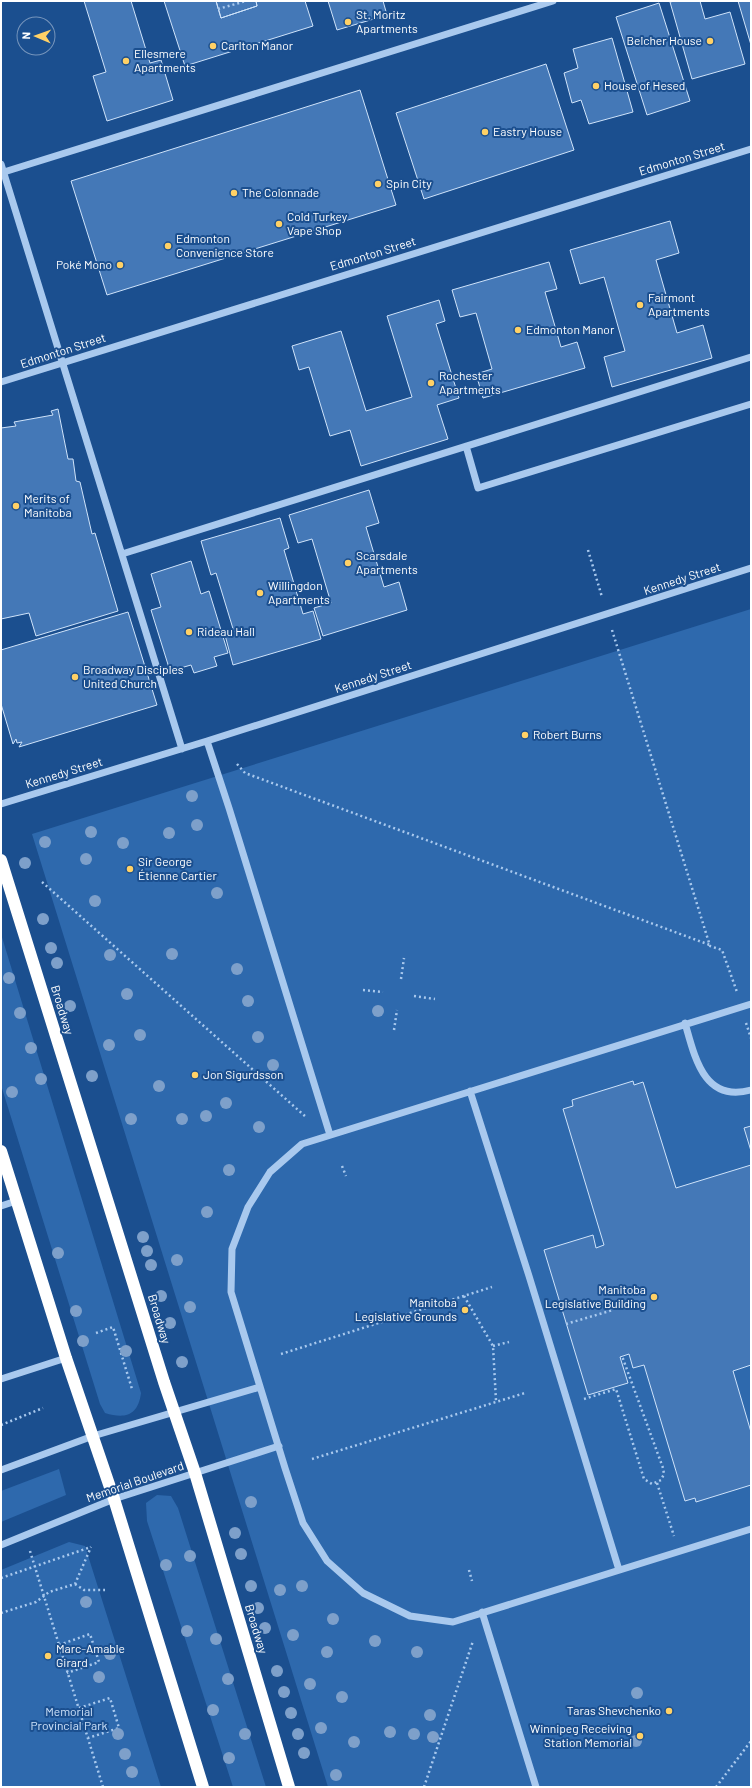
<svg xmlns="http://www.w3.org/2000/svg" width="752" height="1788" font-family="Barlow,sans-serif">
<rect width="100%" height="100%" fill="#1b4f8f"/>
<path fill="#2e69ad" d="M751,609V1787H328L32,834Z
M1,934L141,1393C138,1416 125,1419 105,1413L100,1404L1,1085Z
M59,1469L66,1495L1,1522V1491Z
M157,1495L171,1496L178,1508L266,1787H233L147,1521L146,1503Z
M69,1542L85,1546L161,1787H1V1570Z"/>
<path fill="#4478b7" stroke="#cfe3fa" d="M84,1H131L150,63L161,60L173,100L107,121L93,76L106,72Z
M164,1H216L221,18L257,6L256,1H305L313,26L185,66Z
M216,1H256L257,6L221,18Z
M328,1H383L387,15L337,30Z
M675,1H700L705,19L730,12L745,64L692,79L670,2Z
M738,1H751V45Z
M659,3L690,101L647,115L616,17Z
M612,38L633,112L589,124L581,100L572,103L564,73L578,68L573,49Z
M546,64L574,150L424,199L396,113Z
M360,90L396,205L107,295L71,181Z
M670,221L679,253L656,260L677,333L703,325L712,358L612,387L604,357L625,351L604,277L580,284L570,250Z
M549,262L557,289L545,292L561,347L577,342L585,368L483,398L476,374L492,369L476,313L460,317L452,290Z
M439,300L445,321L436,324L459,398L437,405L448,439L361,466L350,430L330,436L309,367L299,370L292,346L341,331L366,411L412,397L387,316Z
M58,409L68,459H73L76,481L80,482L92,534L95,533L118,611L36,636L29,613L1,619V428L16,426L14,422L53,415L51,411Z
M369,490L379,523L366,527L384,587L399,582L407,610L323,636L314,608L331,603L312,539L298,543L289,515Z
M280,518L289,548L284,550L303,614L313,611L321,639L233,665L225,635L234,632L216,573L211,575L201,541Z
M191,561L201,594L209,591L228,653L214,657L217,666L194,673L191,665L170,671L151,610L161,607L151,574Z
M128,612L157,705L19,747L22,742L17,743L16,739L13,744L1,704V650Z
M633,1081L634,1085L643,1082L676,1188L751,1165V1365L733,1371L751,1432V1485L696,1502L695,1498L685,1501L644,1365L633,1368L629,1354L620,1357L628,1383L588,1395L544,1250L593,1235L596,1248L604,1245L563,1109L573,1106L572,1100Z
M751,1126V1151L744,1128Z"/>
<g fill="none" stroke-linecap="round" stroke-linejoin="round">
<path stroke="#a9c9ee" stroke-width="2.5" stroke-dasharray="2 3" stroke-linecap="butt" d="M218,9L246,1
M588,550L602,597
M612,630L710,946L722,950L737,992
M237,764L245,773L710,945
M42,882L306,1117
M401,979L404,958
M363,990L383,992
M414,996L435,999
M746,1023L751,1038
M394,1030L397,1010
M342,1166L346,1176
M464,1296L493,1346L496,1401
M566,1324L613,1310
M96,1333L113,1327L132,1389
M493,1346L509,1342
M281,1354L492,1287
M584,1399L616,1389L644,1479L652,1484L661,1480L664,1474L663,1468L622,1356
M1,1425L43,1408
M312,1459L525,1393
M657,1483L674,1536
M30,1551L103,1787
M469,1570L472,1581
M1,1578L91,1547
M75,1584L84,1590H105
M1,1613L36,1602L49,1592L75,1584L91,1547
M59,1645L90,1634L99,1662L67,1673
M79,1708L110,1698L119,1728L88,1738
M424,1787L473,1641
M716,1787L751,1741"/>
<path stroke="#a9c9ee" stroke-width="7" d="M1,164L182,749
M4,172L553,1
M1,382L751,149
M466,446L478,488L751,404
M122,554L751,357
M207,741L229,808L330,1135
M1,804L207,741L751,568
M751,1004L302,1144L270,1172L248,1207L232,1249L231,1292L285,1468L303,1523L327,1561L363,1593L410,1616L453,1622L751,1529
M685,1023C695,1058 704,1103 751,1090
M470,1091L529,1276L619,1570
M1,1206L16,1201
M1,1379L66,1358
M1,1470L93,1436L260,1387
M1,1545L114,1499L279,1446
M482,1612L536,1787"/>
<path stroke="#fff" stroke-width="12" d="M1,860L164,1382L195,1473L289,1787
M1,1151L66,1358L114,1499L203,1787"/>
</g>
<g fill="#7ea0ca">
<circle cx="192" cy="796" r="6"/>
<circle cx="197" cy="825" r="6"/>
<circle cx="91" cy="832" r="6"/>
<circle cx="169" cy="833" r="6"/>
<circle cx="45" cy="842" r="6"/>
<circle cx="123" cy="843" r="6"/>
<circle cx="86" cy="859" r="6"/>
<circle cx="25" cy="863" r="6"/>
<circle cx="217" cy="893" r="6"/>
<circle cx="95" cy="901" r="6"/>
<circle cx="43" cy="919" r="6"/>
<circle cx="51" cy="948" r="6"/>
<circle cx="172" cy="954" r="6"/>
<circle cx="110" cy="955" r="6"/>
<circle cx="57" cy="963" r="6"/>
<circle cx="237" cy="969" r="6"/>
<circle cx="9" cy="978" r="6"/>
<circle cx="127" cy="994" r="6"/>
<circle cx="248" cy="1001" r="6"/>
<circle cx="70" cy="1006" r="6"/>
<circle cx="378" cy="1011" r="6"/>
<circle cx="20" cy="1013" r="6"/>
<circle cx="140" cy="1035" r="6"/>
<circle cx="258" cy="1037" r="6"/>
<circle cx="109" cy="1045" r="6"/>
<circle cx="31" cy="1048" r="6"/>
<circle cx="273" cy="1065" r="6"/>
<circle cx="92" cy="1076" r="6"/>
<circle cx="41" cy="1079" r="6"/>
<circle cx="159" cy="1086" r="6"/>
<circle cx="12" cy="1092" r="6"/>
<circle cx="226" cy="1103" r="6"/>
<circle cx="206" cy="1116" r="6"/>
<circle cx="131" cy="1119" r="6"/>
<circle cx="182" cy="1119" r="6"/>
<circle cx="259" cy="1127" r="6"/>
<circle cx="229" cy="1170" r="6"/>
<circle cx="207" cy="1212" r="6"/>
<circle cx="143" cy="1237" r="6"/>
<circle cx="147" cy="1251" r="6"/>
<circle cx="58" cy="1253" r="6"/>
<circle cx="177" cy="1260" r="6"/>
<circle cx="151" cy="1265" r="6"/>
<circle cx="161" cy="1296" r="6"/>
<circle cx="190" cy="1307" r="6"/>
<circle cx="76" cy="1311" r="6"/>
<circle cx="170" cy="1323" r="6"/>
<circle cx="83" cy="1341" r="6"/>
<circle cx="126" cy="1351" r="6"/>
<circle cx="182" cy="1362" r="6"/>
<circle cx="251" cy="1502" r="6"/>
<circle cx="235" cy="1533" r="6"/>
<circle cx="241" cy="1554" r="6"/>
<circle cx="190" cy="1556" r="6"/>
<circle cx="166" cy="1565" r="6"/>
<circle cx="251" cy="1586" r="6"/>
<circle cx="302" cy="1586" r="6"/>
<circle cx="280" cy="1590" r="6"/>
<circle cx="86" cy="1602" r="6"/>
<circle cx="258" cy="1608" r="6"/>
<circle cx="333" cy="1619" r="6"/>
<circle cx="265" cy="1628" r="6"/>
<circle cx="187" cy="1631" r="6"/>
<circle cx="293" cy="1635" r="6"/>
<circle cx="216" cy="1639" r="6"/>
<circle cx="375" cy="1641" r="6"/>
<circle cx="327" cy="1652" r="6"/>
<circle cx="417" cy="1652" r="6"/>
<circle cx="110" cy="1654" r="6"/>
<circle cx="277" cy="1671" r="6"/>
<circle cx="99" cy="1677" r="6"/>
<circle cx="228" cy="1679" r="6"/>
<circle cx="310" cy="1684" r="6"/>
<circle cx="284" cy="1692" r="6"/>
<circle cx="637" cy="1693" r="6"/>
<circle cx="342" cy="1697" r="6"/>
<circle cx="213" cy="1710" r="6"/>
<circle cx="291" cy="1713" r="6"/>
<circle cx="430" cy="1715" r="6"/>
<circle cx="321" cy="1728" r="6"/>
<circle cx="390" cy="1732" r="6"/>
<circle cx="118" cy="1734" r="6"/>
<circle cx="245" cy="1734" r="6"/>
<circle cx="298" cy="1734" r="6"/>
<circle cx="414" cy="1734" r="6"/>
<circle cx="433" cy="1737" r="6"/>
<circle cx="636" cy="1741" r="6"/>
<circle cx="354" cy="1742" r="6"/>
<circle cx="304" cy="1753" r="6"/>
<circle cx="125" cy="1754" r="6"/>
<circle cx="229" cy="1758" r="6"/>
<circle cx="132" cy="1772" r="6"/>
<circle cx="336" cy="1775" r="6"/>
</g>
<g fill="#ffd166" stroke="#1b4f8f" stroke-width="1.5">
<circle cx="348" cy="22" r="4"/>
<circle cx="710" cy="41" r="4"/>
<circle cx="213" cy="46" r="4"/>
<circle cx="126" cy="61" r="4"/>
<circle cx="596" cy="86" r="4"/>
<circle cx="485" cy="132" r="4"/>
<circle cx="378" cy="184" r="4"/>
<circle cx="234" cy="193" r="4"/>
<circle cx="279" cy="224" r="4"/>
<circle cx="168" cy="246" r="4"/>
<circle cx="120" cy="265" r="4"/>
<circle cx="640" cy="305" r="4"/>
<circle cx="518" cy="330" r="4"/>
<circle cx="431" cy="383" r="4"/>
<circle cx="16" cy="506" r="4"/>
<circle cx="348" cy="563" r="4"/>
<circle cx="260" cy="593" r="4"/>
<circle cx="189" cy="632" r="4"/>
<circle cx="75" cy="677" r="4"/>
<circle cx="525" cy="735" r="4"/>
<circle cx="130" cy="869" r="4"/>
<circle cx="195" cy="1075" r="4"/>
<circle cx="654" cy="1297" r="4"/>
<circle cx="465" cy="1310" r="4"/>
<circle cx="48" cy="1656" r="4"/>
<circle cx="669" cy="1711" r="4"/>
<circle cx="640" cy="1736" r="4"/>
</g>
<g text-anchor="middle" stroke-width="4" stroke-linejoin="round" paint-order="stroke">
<g font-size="12" fill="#fff" stroke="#1b4f8f" text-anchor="start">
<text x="356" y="19">St. Moritz<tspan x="356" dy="14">Apartments</tspan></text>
<text x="702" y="45" text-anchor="end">Belcher House</text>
<text x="221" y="50">Carlton Manor</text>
<text x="134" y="58">Ellesmere<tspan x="134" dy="14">Apartments</tspan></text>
<text x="604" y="90">House of Hesed</text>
<text x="493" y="136">Eastry House</text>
<text x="386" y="188">Spin City</text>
<text x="242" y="197">The Colonnade</text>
<text x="287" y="221">Cold Turkey<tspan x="287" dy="14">Vape Shop</tspan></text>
<text x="176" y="243">Edmonton<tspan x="176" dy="14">Convenience Store</tspan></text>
<text x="112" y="269" text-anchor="end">Poké Mono</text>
<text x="648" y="302">Fairmont<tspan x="648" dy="14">Apartments</tspan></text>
<text x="526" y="334">Edmonton Manor</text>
<text x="439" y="380">Rochester<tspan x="439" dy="14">Apartments</tspan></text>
<text x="24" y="503">Merits of<tspan x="24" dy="14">Manitoba</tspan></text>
<text x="356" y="560">Scarsdale<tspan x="356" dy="14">Apartments</tspan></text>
<text x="268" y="590">Willingdon<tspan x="268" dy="14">Apartments</tspan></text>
<text x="197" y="636">Rideau Hall</text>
<text x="83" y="674">Broadway Disciples<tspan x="83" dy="14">United Church</tspan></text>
<text x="533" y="739">Robert Burns</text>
<text x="138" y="866">Sir George<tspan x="138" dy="14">Étienne Cartier</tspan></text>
<text x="203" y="1079">Jon Sigurdsson</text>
<text x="646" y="1294" text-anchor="end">Manitoba<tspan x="646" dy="14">Legislative Building</tspan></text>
<text x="457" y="1307" text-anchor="end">Manitoba<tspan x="457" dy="14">Legislative Grounds</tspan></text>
<text x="56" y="1653">Marc-Amable<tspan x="56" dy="14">Girard</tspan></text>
<text x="661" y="1715" text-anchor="end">Taras Shevchenko</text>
<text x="632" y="1733" text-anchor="end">Winnipeg Receiving<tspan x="632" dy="14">Station Memorial</tspan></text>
</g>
<g font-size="12" fill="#fff" stroke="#1b4f8f">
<text transform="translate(682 159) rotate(-17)" y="4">Edmonton Street</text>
<text transform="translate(373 254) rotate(-17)" y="4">Edmonton Street</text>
<text transform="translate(63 351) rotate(-18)" y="4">Edmonton Street</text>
<text transform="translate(682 579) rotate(-18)" y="4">Kennedy Street</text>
<text transform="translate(373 677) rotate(-18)" y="4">Kennedy Street</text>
<text transform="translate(64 773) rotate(-17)" y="4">Kennedy Street</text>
<text transform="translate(62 1010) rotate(73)" y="4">Broadway</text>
<text transform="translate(159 1319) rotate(73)" y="4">Broadway</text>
<text transform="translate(135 1482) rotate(-19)" y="4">Memorial Boulevard</text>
<text transform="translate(256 1629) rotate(73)" y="4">Broadway</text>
</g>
<g font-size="12" fill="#cfe3fa" stroke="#1b4f8f">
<text x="69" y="1716">Memorial<tspan x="69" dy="14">Provincial Park</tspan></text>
</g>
</g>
<rect width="752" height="1788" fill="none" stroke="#ffffff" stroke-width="4"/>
<g transform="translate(36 36) rotate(272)"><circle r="19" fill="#1b4f8f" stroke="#7695bc"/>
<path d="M0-3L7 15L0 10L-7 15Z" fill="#ffd166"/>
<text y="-6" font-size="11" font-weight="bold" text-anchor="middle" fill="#ffffff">N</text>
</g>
</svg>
